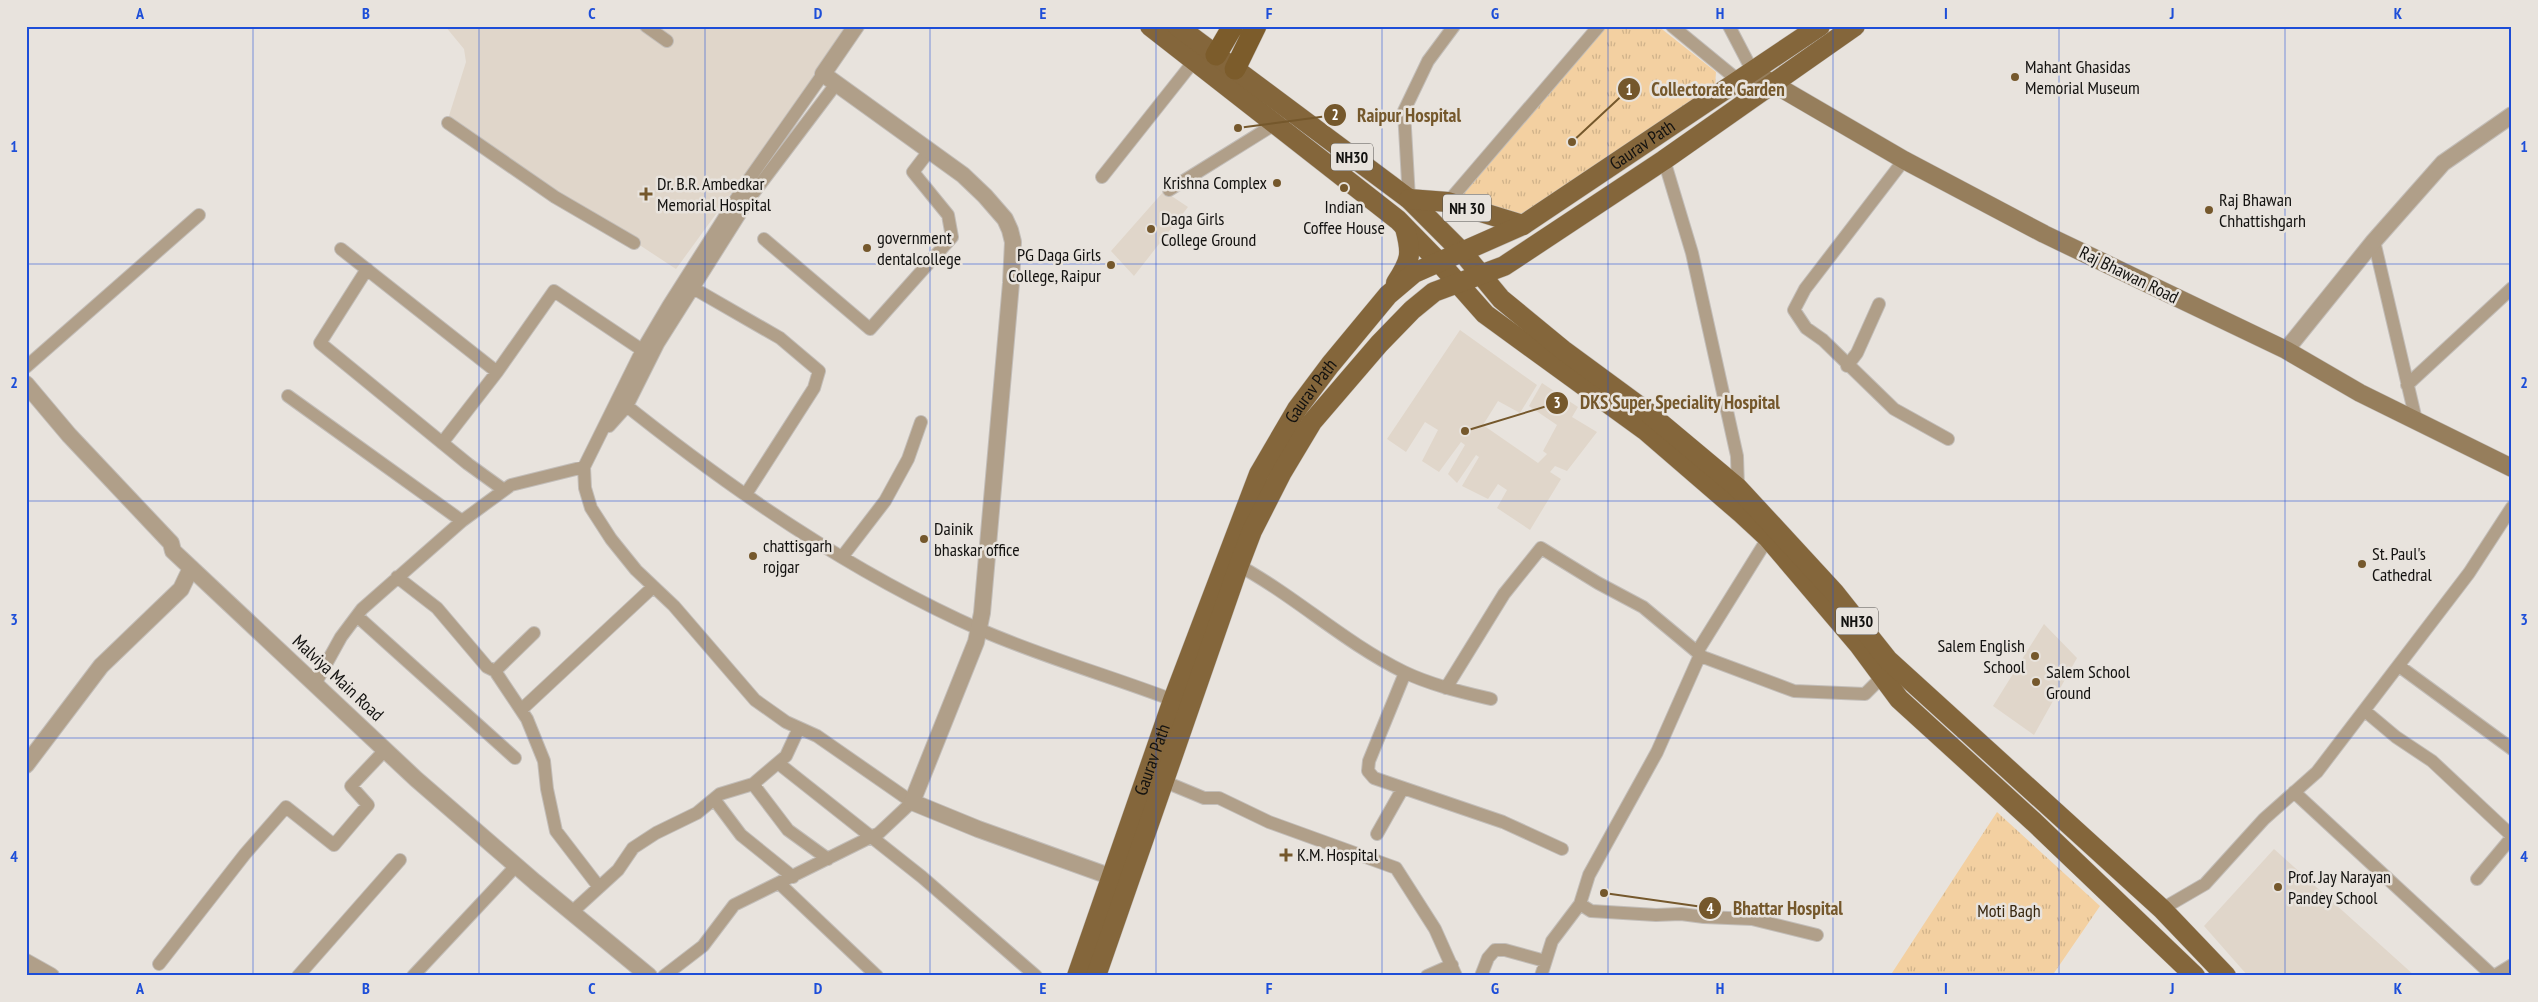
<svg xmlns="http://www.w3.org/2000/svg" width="2538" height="1002" font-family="'PT Sans Narrow',sans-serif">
<defs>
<pattern id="park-tufts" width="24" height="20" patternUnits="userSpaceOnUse" patternTransform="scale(1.25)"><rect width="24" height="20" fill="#f3d0a1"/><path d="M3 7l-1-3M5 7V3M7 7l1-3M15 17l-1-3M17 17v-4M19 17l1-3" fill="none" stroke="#cfb28a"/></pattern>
</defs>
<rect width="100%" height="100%" fill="#e8e3dd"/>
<path fill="#e0d6ca" d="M445,26H849L841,42L676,269L448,119L466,62L464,49Z
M1164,191L1188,207L1134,276L1111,251Z
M1460,330L1537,385L1520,413L1498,401L1483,425L1538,463L1547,454L1543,451L1557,425L1529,406L1542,383L1578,407L1572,417L1597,432L1567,471L1555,466L1550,472L1561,479L1530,530L1497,508L1507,490L1498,484L1488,499L1462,486L1479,457L1476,455L1457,483L1448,474L1465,445L1461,442L1439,472L1422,461L1438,430L1425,422L1406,452L1387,439Z
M2044,624L2077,658L2034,735L1993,706Z
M2274,849L2415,976H2248L2204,926Z"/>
<path fill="url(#park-tufts)" d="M1607,26H1658L1716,72L1715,87L1527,217L1460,196Z
M1997,812L2100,906L2052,976H1890Z"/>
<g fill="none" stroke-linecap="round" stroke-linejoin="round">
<g stroke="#c2bdb8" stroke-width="14">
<path id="minor" d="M646,26L667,41
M1672,26L1739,81
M1729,26L1753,72
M448,123L555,197L634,243
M1664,160L1692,253L1737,456L1738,488
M1904,160L1805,289L1794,310L1806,328L1823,340L1894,409L1948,439
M1102,177L1194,61
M1169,190L1275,124
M1409,199L1404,111L1428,61L1454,26
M1448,202L1599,26
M764,239L870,329L952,237L948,215L913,172L929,151
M2374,241L2416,420
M341,249L497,372
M367,269L320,343L468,464L504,490
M693,288L780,338L819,371L814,388L746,494
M1847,366L1857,353L1879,304
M26,367L199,215
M2407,385L2512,288
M288,396L462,521
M618,399C729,488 850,572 981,630C1043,657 1110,676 1173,700
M609,426L627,406L658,344L752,195L836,84
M442,443L497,372L554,291L642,350
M842,557L885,501L908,459L921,422
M1234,563C1293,594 1343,642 1404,672C1431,685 1462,692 1491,699
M397,577L437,608L487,667L495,671L534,633
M357,616L515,758
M1697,652L1768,538
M2399,666L2512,749
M495,671L527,719L544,761L547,789L556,831L599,887
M1405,673L1369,761L1368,771L1374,778L1503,822L1562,849
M315,684L341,637L362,609L462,521L511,485L584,467
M1446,688L1504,594L1541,548L1598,583L1643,607L1703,657L1794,691L1865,694L1882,677
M521,710L653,587
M2365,711L2396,737L2432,761L2512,836
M778,763L922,877L1036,976
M1163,781L1204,798H1219L1269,822L1396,868L1435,929L1456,976
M753,784L788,830L828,859
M2294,792L2493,976
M714,799L741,835L793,877
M1377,834L1403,788
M2477,879L2512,837
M780,884L877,976
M1580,904L1591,911L1656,915L1681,914L1704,917L1752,919L1817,935
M2162,909L2205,884L2264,819L2317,772L2469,573L2512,507
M572,912L618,870L633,848L656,833L697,813L720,794L753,784L786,756L799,728
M159,964L245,854L286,807L334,845L368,805L351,786L386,749
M298,976L400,860
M413,976L516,866
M664,976L703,946L734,905L879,833L912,802L817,736L786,722L755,700L674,606L636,570L611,539L591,508L585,488L584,467L642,350L668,306L745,185L823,74
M1427,976L1452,965
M1481,976L1488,958L1495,950H1505L1545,961
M1541,976L1552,941L1580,904L1589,875L1657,752L1700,655
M2494,976L2512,965"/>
</g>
<g stroke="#c2bdb8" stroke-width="18">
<path id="tertiary" d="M856,26L823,74L963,175L985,196L1005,219L1010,230L1013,242L1011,283L982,613L976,642L912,802L978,829L1123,881
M2286,350L2374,241L2443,163L2512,115
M26,384L69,435L171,543L173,551L416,779L535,882L649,976
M26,765L101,666L181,589L191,568
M26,962L51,976"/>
</g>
<g stroke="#c2bdb8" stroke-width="19">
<path id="secondary" d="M1753,72L1904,160L2044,234L2286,350L2360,393L2512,468"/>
</g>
<g stroke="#c2bdb8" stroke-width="21">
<g id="primary">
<path d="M1150,26L1398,220L1439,262L1485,314L1646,431L1741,513L1768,538L1859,645L1899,699L2034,822L2195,976"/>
<path d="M1177,26L1409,199L1463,253L1501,299L1563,350L1646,411L1738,488L1834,592L1888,660L2162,909L2226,976"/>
<path d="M1409,199L1448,202L1523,225"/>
<path d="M1396,283C1411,260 1412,254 1405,228"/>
<path id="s1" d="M1077,976L1173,700L1259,474L1297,409L1330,365L1388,295L1414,273L1523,225L1820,26"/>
<path d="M1096,976L1239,565L1252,531L1282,472L1312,422L1379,344L1412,310L1434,292L1504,266L1664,160L1855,26"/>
</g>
</g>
<g stroke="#c2bdb8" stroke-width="22">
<path id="trunk" d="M1216,55L1233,26
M1235,69L1256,26"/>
</g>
<use href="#minor" stroke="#b09f89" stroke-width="12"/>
<use href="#tertiary" stroke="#b09f89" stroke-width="16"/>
<use href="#secondary" stroke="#967e5c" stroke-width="18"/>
<use href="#primary" stroke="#84663b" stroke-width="20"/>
<use href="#trunk" stroke="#7c5c2b" stroke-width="21"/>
</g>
<path fill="none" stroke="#1d4ed8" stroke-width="1" stroke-opacity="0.55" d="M253,26V976M479,26V976M705,26V976M930,26V976M1156,26V976M1382,26V976M1608,26V976M1833,26V976M2059,26V976M2285,26V976M26,264H2512M26,501H2512M26,738H2512"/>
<g fill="#75582c" stroke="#e8e3dd" stroke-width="2">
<circle cx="2015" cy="77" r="5"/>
<circle cx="1277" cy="183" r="5"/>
<circle cx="1344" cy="188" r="5"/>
<path d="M643.5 186.5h5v5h5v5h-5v5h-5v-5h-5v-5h5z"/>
<circle cx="2209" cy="210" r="5"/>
<circle cx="1151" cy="229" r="5"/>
<circle cx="867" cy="248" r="5"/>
<circle cx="1111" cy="265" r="5"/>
<circle cx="924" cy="539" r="5"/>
<circle cx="753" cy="556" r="5"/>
<circle cx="2362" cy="564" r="5"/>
<circle cx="2035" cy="656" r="5"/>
<circle cx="2036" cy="682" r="5"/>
<path d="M1283.5 847.5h5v5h5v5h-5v5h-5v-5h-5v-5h5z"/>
<circle cx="2278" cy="887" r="5"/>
</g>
<g text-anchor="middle" stroke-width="5" stroke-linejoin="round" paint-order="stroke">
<g fill="#e8e3dd" stroke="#53514e" stroke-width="1">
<rect x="1331" y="143.5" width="42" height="27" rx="4"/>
<rect x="1443" y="194.5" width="48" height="27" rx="4"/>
<rect x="1836" y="607.5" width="42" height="27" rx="4"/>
</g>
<g font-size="16" font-weight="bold" fill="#131210">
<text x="1352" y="163">NH30</text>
<text x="1467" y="214">NH 30</text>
<text x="1857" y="627">NH30</text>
</g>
<g font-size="18" fill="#131210" stroke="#e8e3dd" text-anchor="start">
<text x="2025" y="73">Mahant Ghasidas<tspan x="2025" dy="21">Memorial Museum</tspan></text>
<text x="1267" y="189" text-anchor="end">Krishna Complex</text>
<text x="657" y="190">Dr. B.R. Ambedkar<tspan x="657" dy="21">Memorial Hospital</tspan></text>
<text x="2219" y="206">Raj Bhawan<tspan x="2219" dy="21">Chhattishgarh</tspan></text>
<text x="1344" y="213" text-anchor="middle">Indian<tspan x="1344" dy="21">Coffee House</tspan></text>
<text x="1161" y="225">Daga Girls<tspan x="1161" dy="21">College Ground</tspan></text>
<text x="877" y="244">government<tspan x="877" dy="21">dentalcollege</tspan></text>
<text x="1101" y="261" text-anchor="end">PG Daga Girls<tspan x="1101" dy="21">College, Raipur</tspan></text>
<text x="934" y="535">Dainik<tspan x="934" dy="21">bhaskar office</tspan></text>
<text x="763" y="552">chattisgarh<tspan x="763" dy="21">rojgar</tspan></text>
<text x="2372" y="560">St. Paul's<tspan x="2372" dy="21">Cathedral</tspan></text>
<text x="2025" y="652" text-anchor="end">Salem English<tspan x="2025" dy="21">School</tspan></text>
<text x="2046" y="678">Salem School<tspan x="2046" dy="21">Ground</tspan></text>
<text x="1297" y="861">K.M. Hospital</text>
<text x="2288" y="883">Prof. Jay Narayan<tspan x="2288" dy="21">Pandey School</tspan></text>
</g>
<g font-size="18" fill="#131210" stroke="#e8e3dd">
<text dy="6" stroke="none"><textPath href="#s1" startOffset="1052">Gaurav Path</textPath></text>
<text transform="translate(2129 275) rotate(26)" y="6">Raj Bhawan Road</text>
<text dy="6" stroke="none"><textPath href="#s1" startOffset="632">Gaurav Path</textPath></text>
<text transform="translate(338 678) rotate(43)" y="6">Malviya Main Road</text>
<text dy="6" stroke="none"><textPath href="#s1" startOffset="229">Gaurav Path</textPath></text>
</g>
<g font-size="18" fill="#37260e" stroke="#e8e3dd">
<text x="2009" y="917">Moti Bagh</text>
</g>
</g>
<path fill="none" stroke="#75582c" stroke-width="2" d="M1572 142L1629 89M1238 128L1335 115M1465 431L1557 403M1604 893L1710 908"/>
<g fill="#75582c" stroke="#e8e3dd" stroke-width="2">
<circle cx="1572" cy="142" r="5"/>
<circle cx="1238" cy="128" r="5"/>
<circle cx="1465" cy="431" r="5"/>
<circle cx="1604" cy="893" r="5"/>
<circle cx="1629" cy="89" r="12"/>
<circle cx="1335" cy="115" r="12"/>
<circle cx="1557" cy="403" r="12"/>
<circle cx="1710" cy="908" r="12"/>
</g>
<g font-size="15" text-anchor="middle" font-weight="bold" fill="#fff">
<text x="1629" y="95">1</text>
<text x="1335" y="120">2</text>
<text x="1557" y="408">3</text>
<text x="1710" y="914">4</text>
</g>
<g font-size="19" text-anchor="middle" font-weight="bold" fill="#75582c" stroke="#e8e3dd" stroke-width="5" stroke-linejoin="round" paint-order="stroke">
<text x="1718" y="96">Collectorate Garden</text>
<text x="1409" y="122">Raipur Hospital</text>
<text x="1680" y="409">DKS Super Speciality Hospital</text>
<text x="1788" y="915">Bhattar Hospital</text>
</g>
<rect width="2538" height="1002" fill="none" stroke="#e8e3dd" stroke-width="55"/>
<rect x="28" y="28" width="2482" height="946" fill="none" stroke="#1d4ed8" stroke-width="2"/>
<g font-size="16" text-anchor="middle" font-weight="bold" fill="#1d4ed8">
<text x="140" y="19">A</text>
<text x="366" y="19">B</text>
<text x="592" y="19">C</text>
<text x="818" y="19">D</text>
<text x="1043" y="19">E</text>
<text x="1269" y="19">F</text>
<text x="1495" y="19">G</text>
<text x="1720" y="19">H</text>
<text x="1946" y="19">I</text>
<text x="2172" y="19">J</text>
<text x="2398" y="19">K</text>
<text x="14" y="152">1</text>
<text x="2524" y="152">1</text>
<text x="14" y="388">2</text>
<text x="2524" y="388">2</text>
<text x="14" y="625">3</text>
<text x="2524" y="625">3</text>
<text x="14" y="862">4</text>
<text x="2524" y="862">4</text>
<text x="140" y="994">A</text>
<text x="366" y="994">B</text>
<text x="592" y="994">C</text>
<text x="818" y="994">D</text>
<text x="1043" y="994">E</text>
<text x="1269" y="994">F</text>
<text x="1495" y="994">G</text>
<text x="1720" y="994">H</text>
<text x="1946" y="994">I</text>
<text x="2172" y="994">J</text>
<text x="2398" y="994">K</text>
</g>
</svg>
